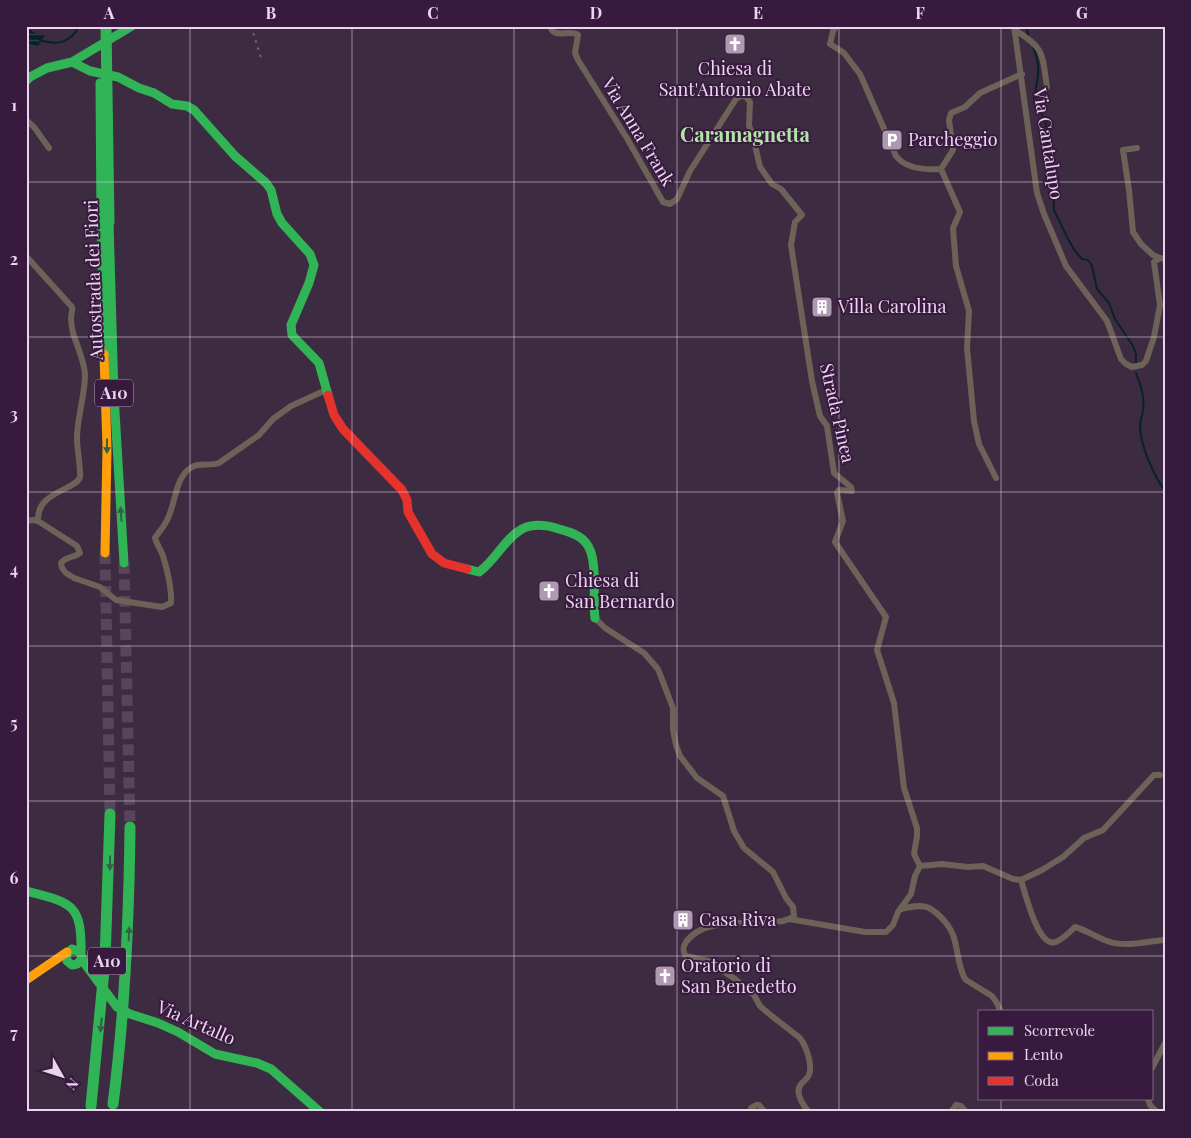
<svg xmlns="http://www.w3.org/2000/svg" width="1191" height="1138" font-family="'Playfair Display',serif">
<defs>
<pattern id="water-rules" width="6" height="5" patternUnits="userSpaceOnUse" patternTransform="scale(1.25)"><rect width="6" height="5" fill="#082327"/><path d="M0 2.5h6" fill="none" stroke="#2c4247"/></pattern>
</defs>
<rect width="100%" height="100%" fill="#3d2c41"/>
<path fill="url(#water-rules)" d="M26,27L35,33L45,36L38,46L26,43Z"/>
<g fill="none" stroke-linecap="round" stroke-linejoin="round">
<path stroke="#082327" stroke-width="2" d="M1027,26L1028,36
M40,40C56,46 71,43 79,26
M1033,47C1043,70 1036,80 1034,102L1044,118L1048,133L1052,160L1054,210L1068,239L1075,251L1082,259L1088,260L1092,266L1097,289L1109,303L1115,319L1133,346L1136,354V362
M1136,373C1141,386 1145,397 1143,411C1142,416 1140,421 1140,426C1140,445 1154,476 1165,491"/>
<path stroke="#57455b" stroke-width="11" stroke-dasharray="11 5.5" stroke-linecap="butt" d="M105,553L110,814
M124,563L130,827"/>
<path stroke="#6c6258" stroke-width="6" d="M550,26C554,40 568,29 578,35L575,53L578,60L628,140L663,202L670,204L677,199L690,171L736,99L742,95L747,98L750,102L749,125L754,141L760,167L772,184L781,189L802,215L795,222L791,245L812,381L820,416L827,426L834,473L851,487L852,491L839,490L837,493L843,521L835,542L886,617L877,650L894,703L904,788L917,828V836L914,854L920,866
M837,26L833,31L830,44L844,53L860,74L896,156C906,169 926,170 941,169
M1014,26L1037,193L1044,214L1066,266L1107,321L1121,359L1126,364L1132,367L1142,365L1146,361L1154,337L1160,305L1154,262L1160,258L1165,259
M1015,30C1045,48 1042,54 1047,87
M26,120L34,127L49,148
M1137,148L1123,150L1129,190L1133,232L1141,244L1153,255L1160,258
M26,256L72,307C73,311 71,314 71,318C71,323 72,328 73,333C77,346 84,360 85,374C85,396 77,417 77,439C77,448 81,471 80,477C77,490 36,491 38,521
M996,478L979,444L974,421L967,348L969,311L956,266L953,228L960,212L941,169L953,150L949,120L951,113L965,107L980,93L1022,74
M26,521L34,520L38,521L77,546L80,553C74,558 66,556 61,563L62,568L66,573L74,578L100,587L116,600L162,607L171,603C172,591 167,568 163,556C161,550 157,545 155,538C158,533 163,528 166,522C176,506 174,477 192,467C198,463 211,466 219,463L259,435L273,419L291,406L326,390
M595,618L605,628L644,653L658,669L673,708V730L676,745L680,756L697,778L723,796L734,831L744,848L773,872L786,898L793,907L794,916C791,918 787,920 783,921C756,926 705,915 686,942C683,947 682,951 686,956L708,961L735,979L754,995L760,1006L768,1013L800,1038C806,1046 813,1065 809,1075C807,1079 804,1081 801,1084C794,1093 803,1105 809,1112
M1021,880C1025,892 1038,949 1056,942C1063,939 1070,932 1075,927C1086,930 1096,937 1107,941C1126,948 1146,941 1165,940
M901,909C909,907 921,904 929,908C940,914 951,927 954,938C958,951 958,964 964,977L966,980L992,996L997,1003L1001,1012
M789,919L865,932H886L893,925L898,912L911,894L915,876L920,866L942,864L968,867L983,866L1013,879L1021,880L1042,870L1063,857L1084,838L1103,830L1154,775H1160
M1152,1068L1165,1043
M1148,1099L1150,1105L1157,1112
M752,1112L751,1108L756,1105H759L765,1112
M951,1112L956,1105L961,1106L966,1112"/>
<path stroke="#30b455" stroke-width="9" d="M72,62L90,71L118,77L139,88L154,93L172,104L187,106L194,110L235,156L266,183L271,190L277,214L282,223L310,254L314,265L309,283L291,325L292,335L319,363L328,395
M26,81L30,77L47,68L72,62L132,26
M100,83L101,223L104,354
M109,222L114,395L124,563
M467,569L479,572C496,560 504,539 522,529C534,523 547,525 559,529C569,532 580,535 586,543C599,558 592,598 595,618
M26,891C73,903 82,904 81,955
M82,959L77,964L72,965L67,961L66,955L72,949L80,952L85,964L117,1007L130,1014L158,1023L178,1032L215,1054L257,1063L271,1069L320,1112"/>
<path stroke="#ff9f0a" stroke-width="9" d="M104,354L107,448L105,553
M26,980L67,952"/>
<path stroke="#e5322d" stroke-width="9" d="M328,395L334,415L343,429L402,490L407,500L408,512L432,554L444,563L467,569"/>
<path stroke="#74696c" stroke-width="2" stroke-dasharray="2.5 5" stroke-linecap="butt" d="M251,26L262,61"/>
<path stroke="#30b455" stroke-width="11" d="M106,26L109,222
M113,1104C125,1012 129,920 130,827
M91,1106L105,960L110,814"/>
</g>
<defs><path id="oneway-solid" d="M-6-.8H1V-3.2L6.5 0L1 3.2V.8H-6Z" transform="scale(1.25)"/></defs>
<g fill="#345f48">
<use href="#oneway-solid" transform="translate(107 446) rotate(90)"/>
<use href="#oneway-solid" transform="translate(121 514) rotate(-94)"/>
<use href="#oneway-solid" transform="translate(110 863) rotate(91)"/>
<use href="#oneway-solid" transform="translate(129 934) rotate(-87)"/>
<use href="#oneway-solid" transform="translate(101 1025) rotate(96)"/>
</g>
<path fill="none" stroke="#e9d5ed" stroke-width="1" stroke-opacity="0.55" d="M190,26V1112M352,26V1112M514,26V1112M677,26V1112M839,26V1112M1001,26V1012M26,182H1165M26,337H1165M26,492H1165M26,646H1165M26,801H1165M26,956H1165M1001,1099V1112"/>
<defs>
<g id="church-square" transform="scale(1.125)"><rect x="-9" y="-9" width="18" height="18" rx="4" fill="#ad9ab1" stroke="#381a3e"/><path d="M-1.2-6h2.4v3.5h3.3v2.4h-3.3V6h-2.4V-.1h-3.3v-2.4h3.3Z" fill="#fff"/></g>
<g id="parking-square" transform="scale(1.125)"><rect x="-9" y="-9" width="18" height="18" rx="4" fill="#ad9ab1" stroke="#381a3e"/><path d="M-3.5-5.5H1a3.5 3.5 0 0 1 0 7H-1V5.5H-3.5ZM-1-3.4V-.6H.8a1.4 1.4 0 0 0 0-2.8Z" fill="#fff"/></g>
<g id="building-square" transform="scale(1.125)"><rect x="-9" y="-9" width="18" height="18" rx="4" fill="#ad9ab1" stroke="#381a3e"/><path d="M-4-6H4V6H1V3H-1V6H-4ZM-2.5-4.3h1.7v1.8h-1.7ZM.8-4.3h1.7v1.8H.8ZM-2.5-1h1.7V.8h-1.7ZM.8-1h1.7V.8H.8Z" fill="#fff"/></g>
</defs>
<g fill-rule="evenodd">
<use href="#church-square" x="735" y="44"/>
<use href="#parking-square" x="892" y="140"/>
<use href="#building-square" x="822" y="307"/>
<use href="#church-square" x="549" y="591"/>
<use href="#building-square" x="683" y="920"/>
<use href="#church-square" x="665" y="976"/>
</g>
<g text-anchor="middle" stroke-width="4" stroke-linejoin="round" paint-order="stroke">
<g fill="#381a3e" stroke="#b49db8" stroke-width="1">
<rect x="95" y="379.5" width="38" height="27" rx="4"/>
<rect x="88" y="947.5" width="38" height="27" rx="4"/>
</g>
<g font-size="16" font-weight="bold" fill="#e9d5ed">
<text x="114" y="399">A10</text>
<text x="107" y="967">A10</text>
</g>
<g font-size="18" fill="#e9d5ed" stroke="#381a3e" text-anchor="start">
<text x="735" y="75" text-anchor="middle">Chiesa di<tspan x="735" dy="21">Sant'Antonio Abate</tspan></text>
<text x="908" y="146">Parcheggio</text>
<text x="838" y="313">Villa Carolina</text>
<text x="565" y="587">Chiesa di<tspan x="565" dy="21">San Bernardo</tspan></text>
<text x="699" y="926">Casa Riva</text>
<text x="681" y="972">Oratorio di<tspan x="681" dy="21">San Benedetto</tspan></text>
</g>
<g font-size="18" fill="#e9d5ed" stroke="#381a3e">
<text transform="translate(638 132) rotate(59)" y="6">Via Anna Frank</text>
<text transform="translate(1048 144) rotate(81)" y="6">Via Cantalupo</text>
<text transform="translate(94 280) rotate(-92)" y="6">Autostrada dei Fiori</text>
<text transform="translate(837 413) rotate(77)" y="6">Strada Pinea</text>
<text transform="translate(196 1023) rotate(24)" y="6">Via Artallo</text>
</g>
<g font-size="20" font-weight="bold" fill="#b2e6a8" stroke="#381a3e">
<text x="745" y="142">Caramagnetta</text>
</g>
</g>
<rect width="1191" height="1138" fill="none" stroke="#381a3e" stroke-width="55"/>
<rect x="978" y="1010" width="175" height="90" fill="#381a3e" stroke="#7f6584"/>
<rect x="988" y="1027" width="25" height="8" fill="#30b455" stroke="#7f6584"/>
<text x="1024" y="1036" font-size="15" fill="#e9d5ed">Scorrevole</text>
<rect x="988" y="1052" width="25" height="8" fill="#ff9f0a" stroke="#7f6584"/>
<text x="1024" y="1060" font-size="15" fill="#e9d5ed">Lento</text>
<rect x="988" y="1077" width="25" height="8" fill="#e5322d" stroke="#7f6584"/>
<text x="1024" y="1086" font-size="15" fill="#e9d5ed">Coda</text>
<g transform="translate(62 1076) rotate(129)" stroke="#381a3e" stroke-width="4" paint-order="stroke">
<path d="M0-4L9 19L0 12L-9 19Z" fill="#e9d5ed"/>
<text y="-8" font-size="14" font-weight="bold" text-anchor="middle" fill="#e9d5ed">N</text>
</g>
<rect x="28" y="28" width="1136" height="1082" fill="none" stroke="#e9d5ed" stroke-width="2"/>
<g font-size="16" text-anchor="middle" font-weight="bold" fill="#e9d5ed">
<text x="109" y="19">A</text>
<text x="271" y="19">B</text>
<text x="433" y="19">C</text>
<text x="596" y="19">D</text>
<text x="758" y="19">E</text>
<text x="920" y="19">F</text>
<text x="1082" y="19">G</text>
<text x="14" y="111">1</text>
<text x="14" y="265">2</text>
<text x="14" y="420">3</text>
<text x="14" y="575">4</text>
<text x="14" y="729">5</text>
<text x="14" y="884">6</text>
<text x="14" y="1039">7</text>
</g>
</svg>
